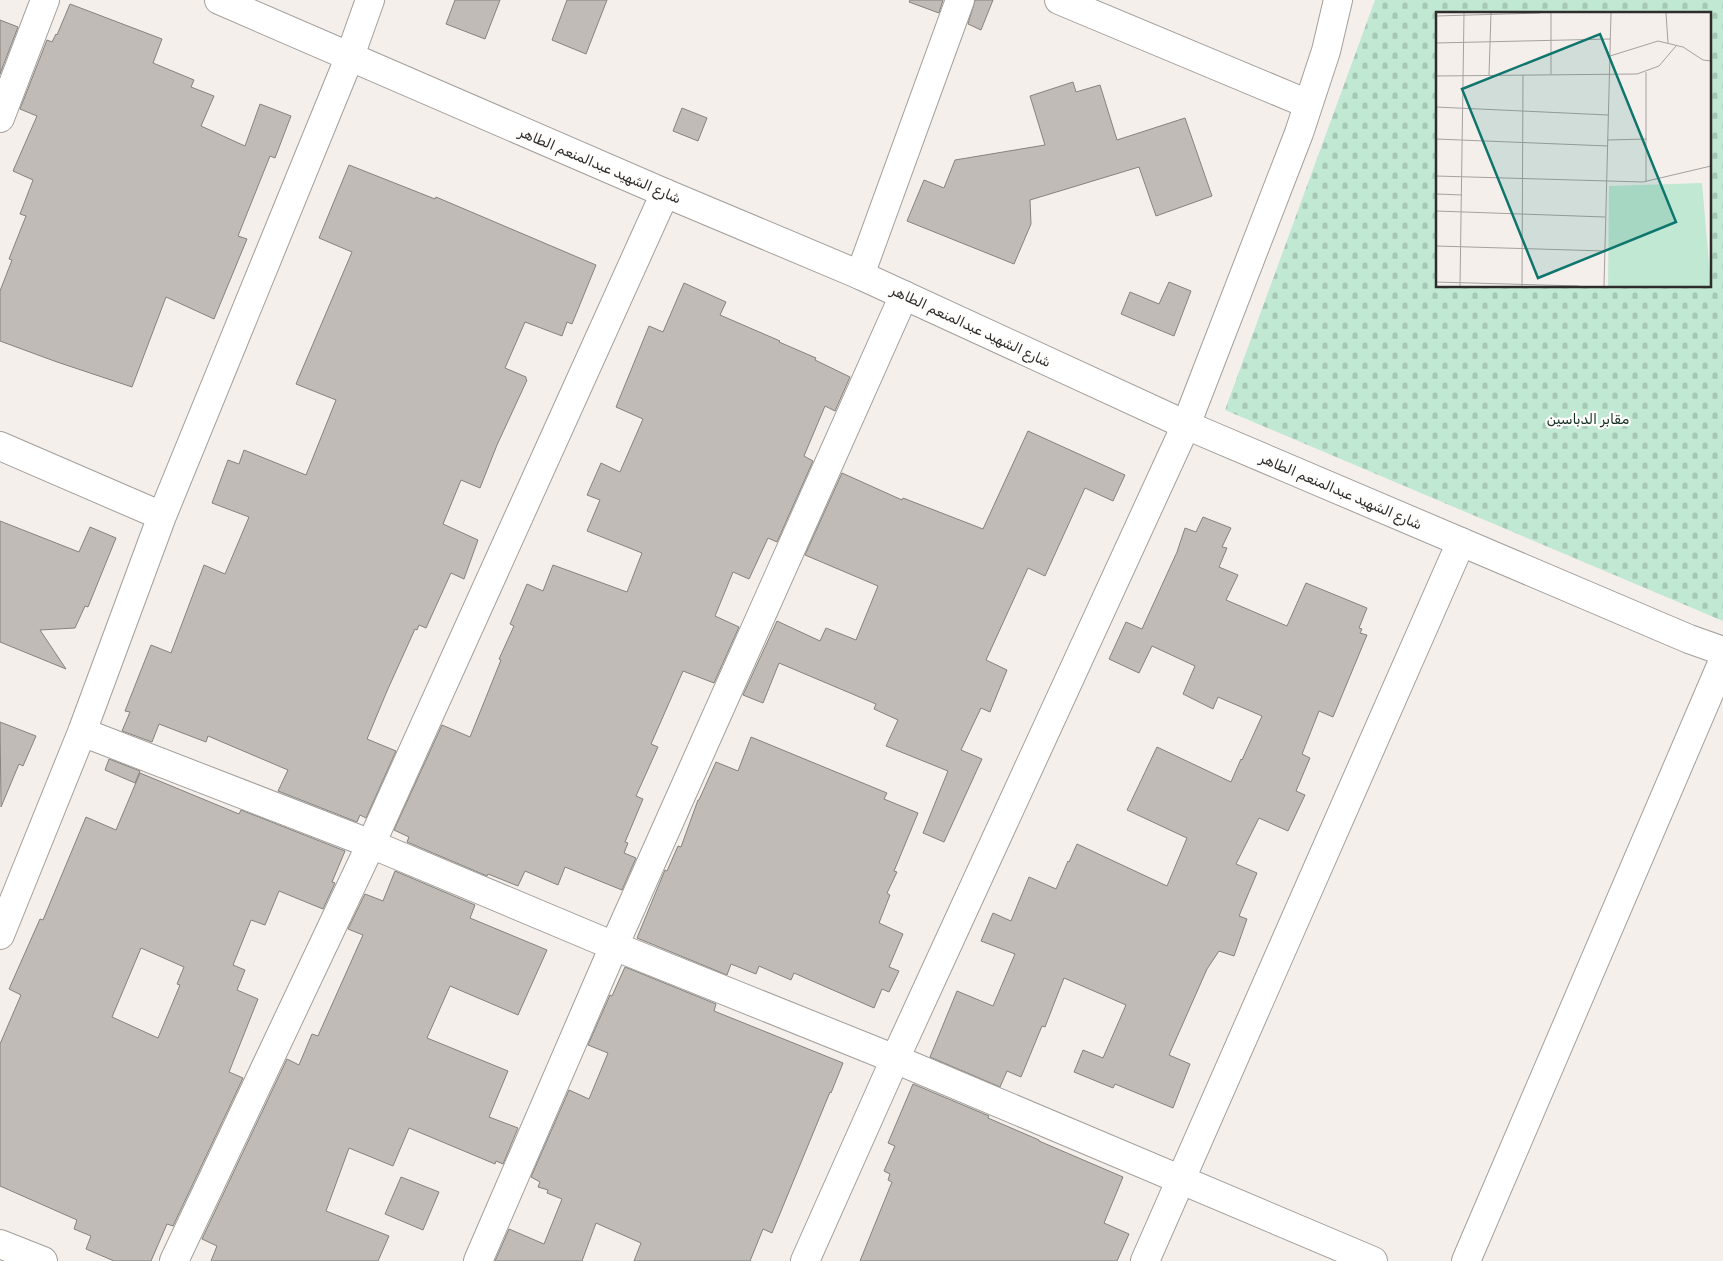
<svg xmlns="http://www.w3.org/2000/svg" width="1723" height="1261" font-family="Rubik,'Noto Naskh Arabic',sans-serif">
<defs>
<pattern id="cemetery-stones" width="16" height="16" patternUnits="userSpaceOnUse" patternTransform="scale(1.25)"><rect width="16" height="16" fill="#c0e8d3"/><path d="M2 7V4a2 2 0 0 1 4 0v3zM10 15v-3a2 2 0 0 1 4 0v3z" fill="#a5c7b5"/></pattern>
</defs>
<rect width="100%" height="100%" fill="#f4efeb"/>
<path fill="url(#cemetery-stones)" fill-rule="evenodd" d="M1375,0H1723V621L1225,410ZM1437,14H1709V286H1437Z"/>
<path fill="#c0bbb7" stroke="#86827e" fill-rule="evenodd" d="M455,0H500L485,39L446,24Z
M567,0H607L586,54L552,40Z
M910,0H943L939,13L909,2Z
M975,0H993L981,30L968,24Z
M70,4L162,39L153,63L194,80L191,87L214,96L201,126L245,146L260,104L291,116L275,158L270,156L238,236L247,239L214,319L166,297L132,387L57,362L0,341V291L12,260L9,259L26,216L20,214L33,180L13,171L37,116L20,109L47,40L52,42L56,34L57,35Z
M0,20L18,27L0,74Z
M1073,82L1076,92L1100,85L1117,140L1185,118L1212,196L1156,216L1139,167L1030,200L1031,224L1014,264L907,221L924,180L944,188L955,160L1045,145L1030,96Z
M682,108L707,118L698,141L673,131Z
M349,165L435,199L436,197L596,265L572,324L567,322L562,336L525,322L505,368L526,377V379L527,380L497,445L480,488L461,480L443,524L478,540L464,579L451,573L426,628L419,625L417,630L415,629L387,691L367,739L396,751L366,818L360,815L357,822L278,791L288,770L208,736L206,742L159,724L152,742L122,731L130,712L125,711L151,645L171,653L204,565L225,574L249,517L212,503L228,460L239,464L244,450L306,475L336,400L296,384L352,252L319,238Z
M1169,282L1191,291L1174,336L1121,314L1130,292L1159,304Z
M684,283L726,302L720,315L780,341L779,342L816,358L815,360L850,377L835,411L825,406L804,456L813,461L777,542L768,538L749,579L733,572L715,616L739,627L714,683L683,671L651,744L658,747L636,796L643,799L625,842L628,843L624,853L636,858L622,890L565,867L558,885L525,871L518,886L488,874L487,876L407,842L409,837L394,830L442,725L470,737L501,660L499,659L514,626L510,624L527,584L543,591L553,565L627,592L642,553L587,531L600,500L587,495L601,463L620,472L643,419L616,407L649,326L663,332Z
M1028,431L1125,475L1113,501L1085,488L1045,576L1028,568L986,660L1007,670L990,712L981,708L961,750L982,759L944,842L923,833L948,771L886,746L898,720L874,709L876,704L779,663L763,703L743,695L777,621L820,641L826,628L856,640L878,586L805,555L842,473L902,500L903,498L983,529Z
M1203,517L1231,528L1222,547L1227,548L1219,567L1238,575L1226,600L1287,626L1306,583L1367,608L1359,628L1362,629L1360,633L1367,635L1333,717L1319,711L1302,754L1310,758L1296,791L1305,795L1288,831L1259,818L1236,864L1257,873L1239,916L1247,919L1234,956L1219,951L1207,969L1169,1055L1190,1064L1173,1108L1115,1084L1113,1088L1074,1072L1083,1050L1103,1058L1126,1005L1064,978L1045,1027L1042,1026L1021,1077L1007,1071L1000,1087L930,1057L957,991L993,1006L1015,954L981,941L993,913L1011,921L1029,877L1056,889L1068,861L1069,862L1077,844L1167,886L1187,838L1127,810L1157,747L1231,782L1241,759L1242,760L1262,716L1218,697L1213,709L1183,694L1195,666L1152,646L1139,673L1109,659L1126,622L1142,629L1177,552L1185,528L1196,532Z
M0,521L79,552L90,527L116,538L88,607L85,606L75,628L40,630L66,669L0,642Z
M0,722L36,736L23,766L19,764L1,807Z
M751,737L887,793L884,799L918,813L894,871L897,872L887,893L890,895L879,923L903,934L889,967L899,971L889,992L882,989L874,1008L794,973L791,980L759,966L756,974L731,964L727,975L637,938L665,870L667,871L678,846L681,847L698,800H699L716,762L738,771Z
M109,759L140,771L135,783L105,770Z
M140,773L239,814L241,810L345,851L332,882L335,883L323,909L279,891L265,925L251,920L233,965L245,970L237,990L258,999L229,1072L243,1078L173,1226L167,1224L151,1261H114L86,1249L91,1236L74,1229L77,1220L0,1186V1044L21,995L9,989L40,919L43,920L86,817L116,830ZM141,948L184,967L177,984L180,985L158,1038L112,1017Z
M395,871L475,905L470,918L547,950L518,1015L450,986L427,1038L508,1071L489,1117L518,1128L503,1164L496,1161L495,1164L409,1128L393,1166L349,1148L326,1211L389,1236L378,1261H211L217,1246L202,1239L287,1059L299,1065L312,1034L318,1036L363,935L348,929L365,894L383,901Z
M625,967L716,1004L714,1011L843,1063L831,1093L830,1092L772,1233L763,1229L750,1261H634L641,1243L596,1223L582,1261H495L509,1229L544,1244L562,1199L547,1193L548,1190L538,1187L540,1182L531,1177L569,1090L589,1099L608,1053L588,1045L610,995L612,996Z
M913,1084L989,1116L988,1118L1039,1140V1141L1123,1177L1104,1223L1129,1234L1117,1261H860L892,1182L888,1180L890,1174L884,1171L895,1146L888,1143Z
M401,1177L439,1192L423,1230L385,1214Z"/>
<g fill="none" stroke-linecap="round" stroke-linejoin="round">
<g stroke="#a49f9b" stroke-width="30">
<path id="minor" d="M1059,0L1308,104
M0,118L45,0
M860,275L960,0
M0,446L162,516
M82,732L371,844L614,946L895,1059L1373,1261
M0,935L82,732L162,516L350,56L370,0
M0,1244L43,1261
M174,1261L371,844L665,193
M478,1261L614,946L904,295
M805,1261L895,1059L1186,425L1299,133L1326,51L1338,0
M1145,1261L1461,542
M1466,1261L1723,661"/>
</g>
<g stroke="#a49f9b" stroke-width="30">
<path id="tertiary" d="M219,0L665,193L860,275L1186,425L1689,639L1723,651"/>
</g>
<use href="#minor" stroke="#fff" stroke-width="28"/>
<use href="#tertiary" stroke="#fff" stroke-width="28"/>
</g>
<g text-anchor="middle" stroke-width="4.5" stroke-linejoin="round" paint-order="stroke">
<g font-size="14" fill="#2f2d2c" stroke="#fffdfb">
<text transform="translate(600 165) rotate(23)" y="5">شارع الشهيد عبدالمنعم الطاهر</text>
<text transform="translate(971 326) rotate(25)" y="5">شارع الشهيد عبدالمنعم الطاهر</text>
<text transform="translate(1341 491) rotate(23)" y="5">شارع الشهيد عبدالمنعم الطاهر</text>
</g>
<g font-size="14" fill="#133023" stroke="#fffdfb">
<text x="1588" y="424">مقابر الدباسين</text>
</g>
</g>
<g transform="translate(1436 12)">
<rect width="275" height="275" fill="#f4efeb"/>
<path d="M266,171L275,274H172L173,174Z" fill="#c0e8d3"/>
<path fill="none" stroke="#a5a19f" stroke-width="1" d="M230,1L232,31M0,4L104,1M0,30V1M0,31L174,27M174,44L222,29L247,35L267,48L275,49M210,60V169M115,62V1M53,63L55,1M0,64L201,62L223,54L240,34M0,95L172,103M0,127L172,134M172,128L211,127M0,164L207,170L275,154M0,182L26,183M0,199L169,205M0,234L169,239M0,270L143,274M24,274L28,1M86,274L87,63M168,274L175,1"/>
<path fill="#0f766e" fill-opacity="0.15" stroke="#0f766e" stroke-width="2.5" d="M164,22L240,210L102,266L26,77Z"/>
<rect width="275" height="275" fill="none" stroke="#2f2d2c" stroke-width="2.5"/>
</g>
</svg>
